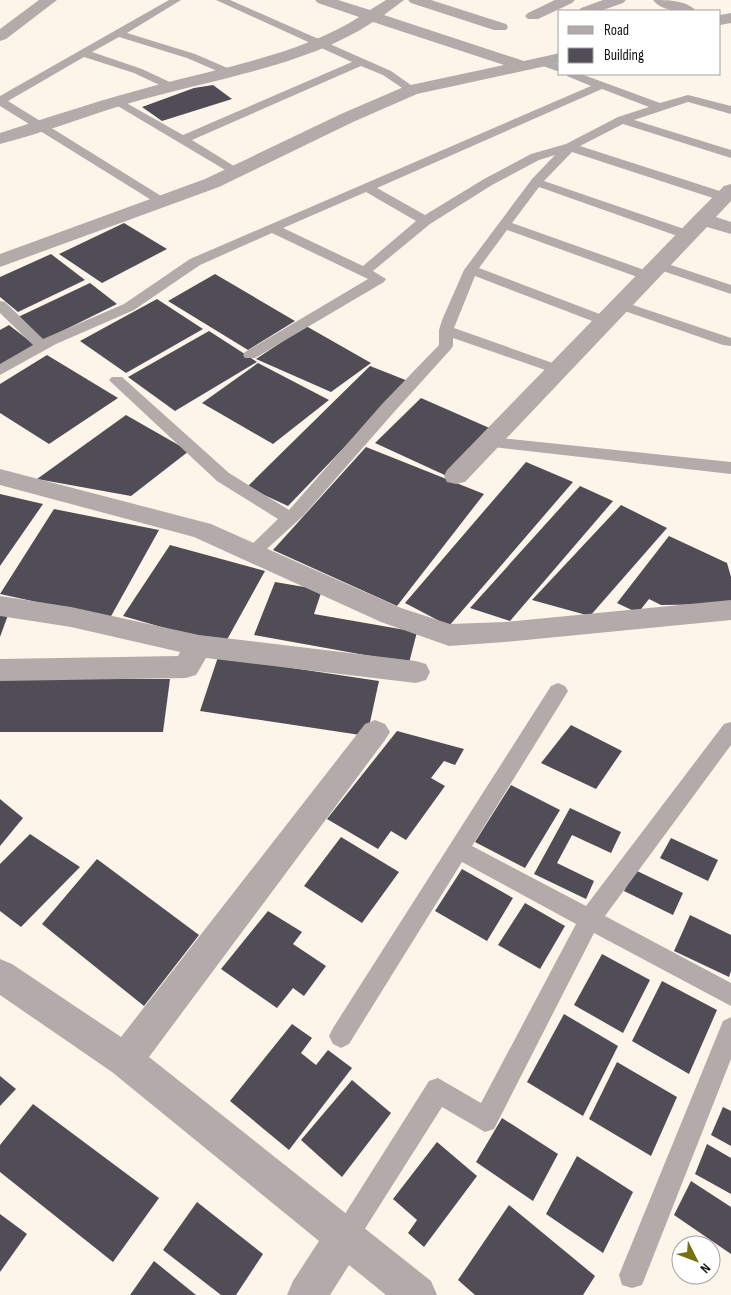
<svg xmlns="http://www.w3.org/2000/svg" width="731" height="1295" font-family="'Sofia Sans Condensed',sans-serif">
<rect width="100%" height="100%" fill="#fdf5e9"/>
<path fill="#514d57" d="M213,85L232,99L162,121L142,107L194,88Z
M124,223L167,249L102,283L59,254Z
M51,254L85,280L18,312L0,297V277Z
M215,274L295,321L248,350L168,301Z
M90,283L117,304L44,340L16,318Z
M157,299L203,329L126,373L80,341Z
M9,325L36,346L0,365V330Z
M306,326L371,363L331,392L256,359Z
M209,331L257,362L175,411L128,377Z
M47,355L118,398L49,444L0,413V384Z
M258,363L329,400L273,444L202,403Z
M370,366L408,381L288,506L247,487Z
M421,398L494,430L449,477L375,443Z
M126,415L189,451L131,496L37,479Z
M366,447L484,494L397,606L273,550Z
M526,462L573,482L449,626L405,603Z
M580,486L613,501L510,621L470,608Z
M0,494L43,504L0,566Z
M621,505L667,528L590,616L532,600Z
M54,509L159,530L110,618L0,594Z
M669,536L727,563L731,577V604L661,605L649,599L638,613L617,603Z
M170,545L265,571L224,645L123,616Z
M275,582L322,590L314,614L417,632L409,663L254,635Z
M0,615H8L0,637Z
M218,657L379,681L367,736L200,711Z
M0,679H170L163,732H0Z
M571,725L622,751L596,789L541,763Z
M397,731L464,749L455,765L444,761L431,778L445,786L406,840L391,831L378,849L327,819Z
M511,785L560,810L525,868L475,842Z
M0,799L23,818L0,846Z
M570,808L621,832L611,853L572,835L557,863L594,881L586,899L534,874Z
M30,834L80,867L21,927L0,911V864Z
M341,837L399,872L362,923L304,886Z
M671,838L718,860L708,881L660,858Z
M97,859L199,935L144,1006L42,924Z
M462,869L513,898L487,941L435,911Z
M635,870L683,893L673,915L624,891Z
M525,903L565,926L540,969L498,945Z
M268,911L302,932L293,944L326,966L304,996L293,988L277,1008L221,969Z
M690,915L731,935V971L729,977L674,951Z
M602,954L650,980L623,1033L574,1005Z
M662,981L717,1010L689,1074L632,1041Z
M564,1014L618,1046L583,1116L527,1082Z
M292,1024L312,1038L301,1053L316,1065L328,1050L352,1068L289,1150L230,1101Z
M617,1062L677,1097L651,1156L589,1119Z
M0,1076L16,1089L0,1106Z
M352,1080L391,1113L342,1177L301,1140Z
M33,1104L159,1198L113,1262L0,1172V1145Z
M723,1107L731,1111V1146L711,1135Z
M502,1118L558,1154L533,1201L476,1162Z
M437,1142L477,1176L424,1247L408,1233L417,1220L393,1199Z
M707,1144L731,1158V1194L695,1174Z
M577,1156L633,1192L603,1253L546,1214Z
M691,1181L731,1207V1254L674,1215Z
M197,1202L263,1254L236,1295H221L163,1250Z
M509,1205L595,1276L583,1295H475L458,1280Z
M0,1214L27,1234L0,1272Z
M154,1261L196,1295H130Z"/>
<g fill="none" stroke-linecap="round" stroke-linejoin="round">
<path fill="#b2aba9" fill-rule="evenodd" d="M169,0H181L127,33L195,54L232,70L234,72L232,74H224L187,58L119,37L92,52L142,69L176,85L178,87L176,89H168L134,73L84,57L8,101L166,199L167,202L161,206L0,106V96Z
M216,0H230L391,71L418,90L412,93L408,92L383,75L361,66L192,140L242,171L236,175L232,174L111,102L117,99L121,100L183,135L352,62Z
M541,59L560,65V72L537,64L535,62Z
M566,74H581L660,103L688,95L731,106V114L688,102L634,120L731,150V158L623,124L580,146L729,194L730,197L729,200H719L572,152L544,181L693,232L695,235L693,238H683L539,187L512,223L653,273L655,276L653,279H643L507,230L479,268L610,318L612,321L610,324H600L475,276L454,328L564,367L567,370L564,373H554L453,338V346L451,349L395,411L303,516L258,557L252,559L246,557L243,553L278,519L217,481L112,383L109,380L112,377H122L229,473L289,510L383,403L439,345V330L442,320L464,270L532,179L555,155L539,160L492,185L430,224L373,271L386,279L384,282L255,358H245L243,355L245,352L368,279L272,233L200,265L134,310L56,344L0,375V364L33,345L0,313V301L5,302L43,339L124,304L190,259L591,86L567,76ZM602,89L649,107L618,117L566,144L531,154L484,179L425,215L377,188ZM366,192L416,221L363,266L283,228Z
M659,261L731,285V294L654,268L652,265L654,262Z
M621,301L731,338V346L723,345L616,308L614,305L616,302Z
M490,437L731,462V474L484,446L482,442L484,438Z
M558,683L565,686L568,691L565,696L472,846L586,906L724,724L731,722V745L605,916L731,983V1006L594,933L494,1129L485,1132L442,1107L354,1246L345,1250L336,1246L332,1237L336,1228L429,1081L438,1078L481,1103L576,924L462,862L349,1044L341,1048L333,1044L329,1036L333,1028L551,686Z
M731,1017V1059L642,1285L632,1288L622,1285L619,1275L723,1021Z"/>
<path fill="#b2aba9" fill-rule="evenodd" d="M39,0H57L6,39L0,41V29Z
M315,0H338L370,10L386,0H404L384,15L524,61L560,53V63L417,94L353,122L219,187L0,267V254L205,179L341,114L406,86L504,65L373,22C305,67 208,80 130,103C86,116 44,133 0,144V133C52,116 104,99 157,85C221,68 304,53 359,17L318,3Z
M408,0H431L506,24L508,27L506,30H494L411,3Z
M555,0H575L572,3L538,19H528L525,16L528,13Z
M603,0H626L623,3L600,11H578L581,8Z
M653,0C667,0 687,0 696,11C683,12 662,12 653,0Z
M731,13V23L720,25V15Z
M731,184V201L716,217L731,222V234L707,227L465,482L456,484L447,482L444,476L447,470L695,215L724,186Z
M0,469L211,524L401,608L450,624L505,622L731,600V620L505,642L449,646L381,622L194,537L0,485Z
M0,596L71,607L199,635L416,661L426,664L430,672L426,680L416,683L206,658L196,675L186,678L0,681V659L178,656L180,652L71,627L0,616Z
M375,720L385,724L390,732L385,740L149,1057L431,1281L437,1295H386L349,1265L330,1295H287L293,1281L319,1241L112,1072L0,995V959L12,964L121,1037L365,724Z"/>
</g>
<rect x="558" y="10" width="162" height="65" fill="#ffffff" stroke="#a2a19f"/>
<rect x="568" y="26" width="25" height="8" fill="#b2aba9" stroke="#a2a19f"/>
<text x="604" y="35" font-size="15" fill="#161410">Road</text>
<rect x="568" y="48" width="25" height="15" fill="#514d57" stroke="#a2a19f"/>
<text x="604" y="60" font-size="15" fill="#161410">Building</text>
<g transform="translate(696 1260) rotate(132)"><circle r="24" fill="#ffffff" stroke="#a2a19f"/>
<path d="M0-4L9 19L0 12L-9 19Z" fill="#787111"/>
<text y="-8" font-size="14" font-weight="bold" text-anchor="middle" fill="#161410">N</text>
</g>
</svg>
